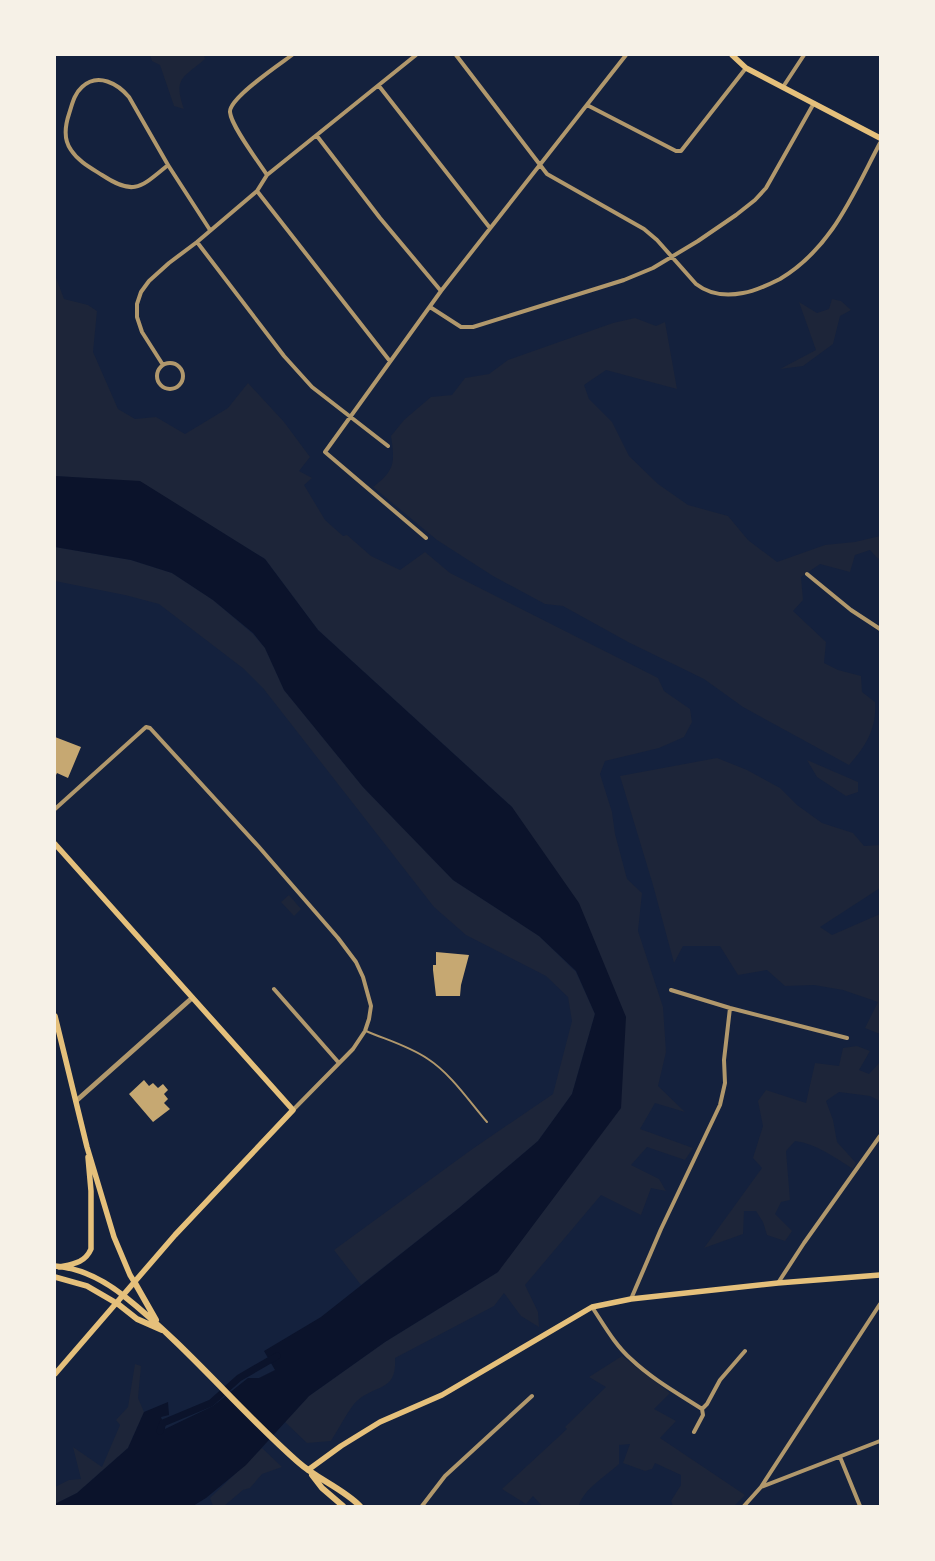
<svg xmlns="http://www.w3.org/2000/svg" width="935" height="1561" font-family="'IBM Plex Serif',serif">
<rect width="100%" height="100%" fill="#14213d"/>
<path fill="#1d2539" d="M150,55H204L205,59C183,78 173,78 184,109L174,106L160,65L152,61Z
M55,275L64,299L88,305L97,311L93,352L118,409L135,419L156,417L185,434L228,408L248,383L284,422L310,457L299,471L312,478L304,485L325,520L343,536L347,535L371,556L400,570L425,552L450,573L658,678L664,691L690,709L692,722L684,737L659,748L605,761L600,774L612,812L615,834L627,879L642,893L638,931L663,1007L666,1052L658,1086L685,1112L655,1103L640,1129L693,1148L685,1160L647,1147L631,1165L659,1179L666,1191L651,1188L641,1215L601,1195L525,1285L538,1312L539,1327L521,1316L504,1293L494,1306L395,1358C397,1391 378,1384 358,1400C351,1405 337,1432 331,1441L307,1443L285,1422L309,1396L385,1342L498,1272L626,1017L512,807L318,630L265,559L140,482L55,476Z
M832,299L841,301L851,310L840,316L833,344L803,366L780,369L816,350L799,302L817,313L829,309Z
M635,318L656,326L665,322L677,389L606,370L584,385L589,399L612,422L629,456L658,484L688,505L728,516L748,540L777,562L825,545L855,542L880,536V557L878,559L870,550L855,555L850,572L820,564L801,577L803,600L793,611L826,642L824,663L838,670L861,676L862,692L875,702C877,728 866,746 849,765L743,707L704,679L628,642L563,606L545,604L493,576L437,540L373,487C395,470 395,463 391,436L404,420L431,397L452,395L465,378L489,374L508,360L613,323Z
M55,547L131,560L172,573L213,600L253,634L265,648L284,690L363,787L453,880L539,936L576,972L595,1014L572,1094L538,1141L459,1208L361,1285L334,1250L471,1150L553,1094L572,1021L568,997L546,976L466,935L434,907L263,688L244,669L159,604L125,595L55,581Z
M717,758L747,770L780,788L797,805L822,823L853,833L864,846L880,845V888L820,927L832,935L880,914V1034L865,1028L878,1002L843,990L814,985L785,986L767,970L738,975L720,946H683L674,963L653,885L620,776Z
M807,760L858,782V792L846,796L817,777Z
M289,895L301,909L294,916L281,902Z
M857,1046L870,1051L859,1070L869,1074L880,1062V1101L870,1096L839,1092L826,1101L833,1120L837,1142L856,1163L853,1169C834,1157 817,1144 795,1141L786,1151L790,1200L781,1202L775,1214L792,1231L785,1241L767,1235L763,1222L756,1211H744L743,1234L704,1248L762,1168L753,1158L763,1126L758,1101L766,1090L806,1103L815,1063L839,1066L843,1048Z
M622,1356L670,1393L654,1409L676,1421L660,1438L745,1495L734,1506H673L671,1501L681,1485V1475L655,1463L652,1469L645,1471L623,1463L630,1444L619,1445V1464C606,1476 585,1488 579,1505L542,1506L533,1496L526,1504L502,1489L567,1429L565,1427L606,1387L589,1377Z
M135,1364L141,1366L138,1398L144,1412L128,1448L77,1493L55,1504V1487L69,1480L81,1479L73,1447L102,1467L120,1425L116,1420L128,1407Z
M262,1448L282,1467L262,1474L250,1488L243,1490L224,1506H213L210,1498Z"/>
<path fill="#0b132b" d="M55,476L140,481L265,559L318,630L512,807L579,903L626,1017L621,1108L498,1272L385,1342L309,1396L246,1465L206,1498L193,1506H55V1504L77,1493L128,1448L144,1412L168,1402L169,1415L161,1417L165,1429L213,1406L248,1378H259L275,1370L264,1351L321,1317L459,1208L538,1141L572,1094L595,1014L576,971L539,936L453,880L363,787L284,690L265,648L253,633L213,600L172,573L131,560L55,547Z"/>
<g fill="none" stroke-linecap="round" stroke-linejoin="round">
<path stroke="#0b132b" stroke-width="7" d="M160,1431L163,1423L211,1403L239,1378L277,1356"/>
</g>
<path fill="#c6a872" d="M55,737L81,747L68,778L57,773L55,777Z
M436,952L469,955L461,985L460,996H436L433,970V965H436Z
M144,1080L149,1086L153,1083L158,1088L163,1084L168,1090L164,1094L168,1099L164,1103L170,1109L153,1122L129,1094Z"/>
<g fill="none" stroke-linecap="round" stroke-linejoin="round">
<path stroke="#b1986c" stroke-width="2" d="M366,1031C387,1040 409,1046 428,1059C451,1074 469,1101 487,1122"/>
<path stroke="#b1986c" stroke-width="4" d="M456,55L547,174L644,229L657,240L696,284C710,295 727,296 743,293C756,291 768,285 780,279C832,248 853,194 880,143
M379,86L490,228
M783,87L804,55
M587,105L676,151H681L746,68
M317,136L380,218L441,291
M168,165L129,97C118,84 98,72 82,87C74,94 72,105 69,114C65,126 63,139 71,150C78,161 91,168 102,175C134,196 140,188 168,165L210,230
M267,175C258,161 231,126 230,112C229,98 280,64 292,55
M257,191L389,360
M197,242L284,356L312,387L388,446
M430,307L461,327H473L624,280L653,268L698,241L736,215L755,200L766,188L814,103
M157 376a13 13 0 1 1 26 0a13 13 0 1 1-26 0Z
M163,365L142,332L137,317V304L141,292L149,281L169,263L197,242L257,191L267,175L416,55
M426,538L325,452L441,291L626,55
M807,574L851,610L880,629
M55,809L146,727L150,728L259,847L338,938L356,962L363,977L371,1006L369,1019L365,1031L353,1049L293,1110
M274,989L339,1063
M671,990L730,1008L847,1038
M778,1283L804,1243L880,1136
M631,1299L661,1229L720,1105L725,1083L724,1060L730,1008
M592,1307C604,1325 615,1345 631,1359C652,1379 677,1393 702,1409
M694,1432L703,1415L702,1409L707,1404L720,1380L745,1351
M840,1457L860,1506
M761,1487L880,1304
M422,1506L445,1476L532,1396
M744,1506L761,1487L880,1441"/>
<path stroke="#b1986c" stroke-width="5" d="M76,1101L192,998"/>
<path stroke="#e5c07b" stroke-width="5.5" d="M732,55L746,68L880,138
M55,844L293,1110L175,1235L55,1374
M55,1016L87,1147L114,1237L130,1275L135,1283
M55,1266C80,1268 105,1281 124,1296
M59,1267C73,1264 85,1263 91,1249V1191L88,1157
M55,1277L87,1286L118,1304
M308,1470L341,1446L380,1422L442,1395L592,1307L631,1299L778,1283L880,1275"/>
<path stroke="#e5c07b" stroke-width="6" d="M135,1283L156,1320
M124,1296C187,1346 238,1409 298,1462C317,1479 342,1488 360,1506
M118,1304L137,1319L162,1330
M312,1475L322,1488L343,1506"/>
</g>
<rect width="935" height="1561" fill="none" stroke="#f6f1e7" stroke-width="112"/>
</svg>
